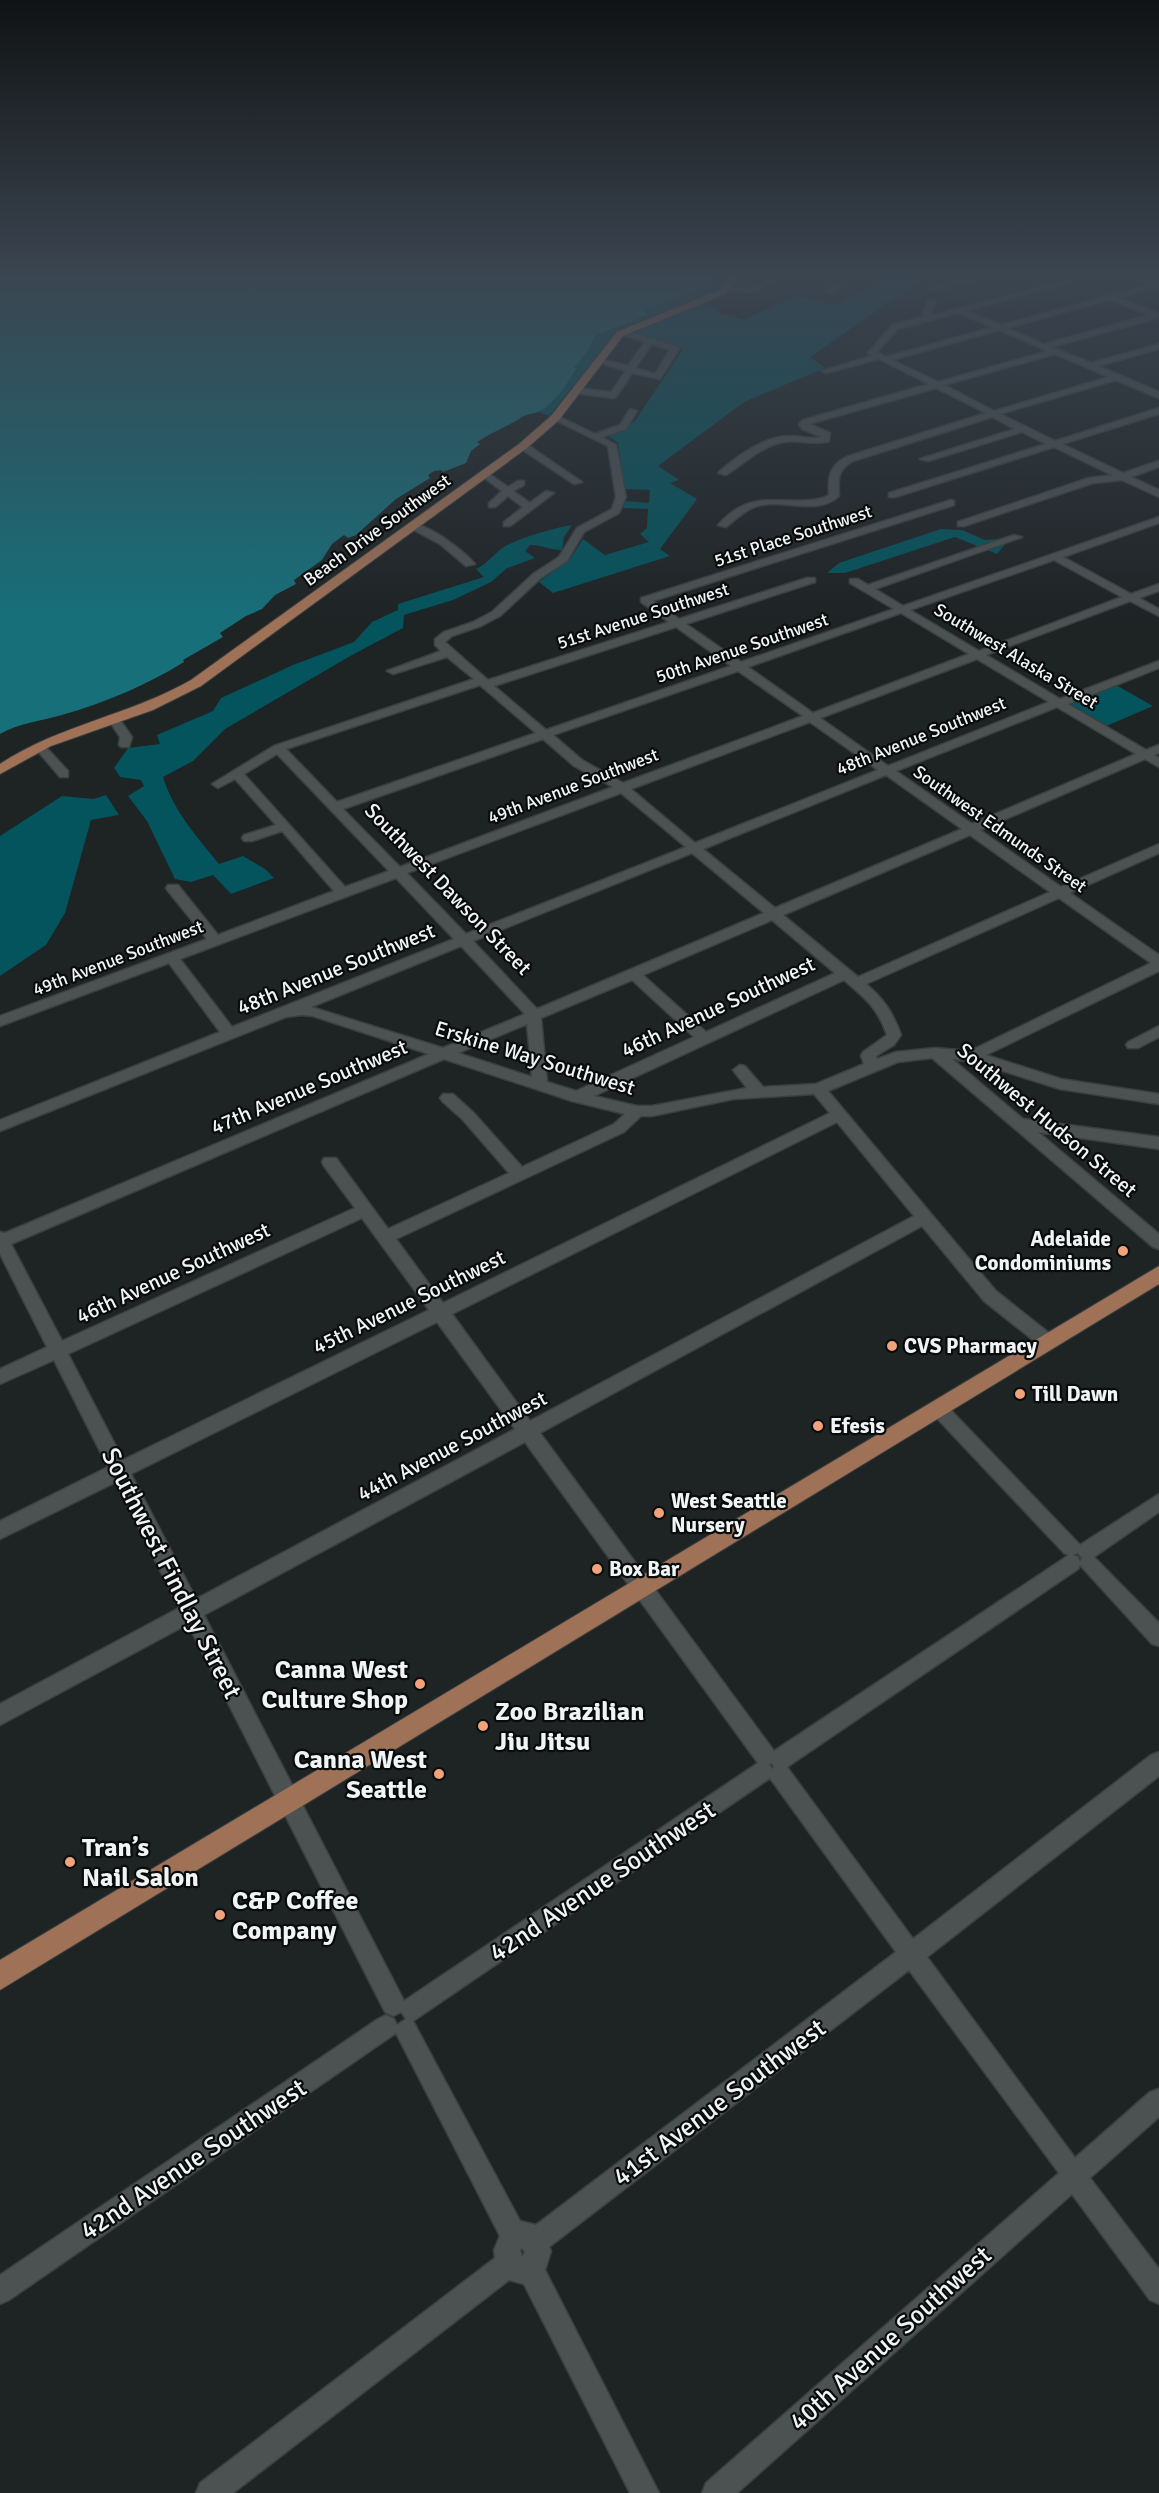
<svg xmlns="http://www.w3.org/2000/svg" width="1159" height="2493" font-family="Signika,sans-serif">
<rect width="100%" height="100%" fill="#1e2324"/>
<path fill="#03545d" d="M892,274H942L927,276L810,357L825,368L744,402L658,466L679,480L670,483L697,499L660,549L670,556L553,593L539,582L570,559L583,539L605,555L649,542L640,534L647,528L648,509L623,508L625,501L649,503L650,490L624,489L618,443L607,435L635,421L683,349L633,332L700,304L717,309L719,313L745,320L795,295L836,305Z
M712,283L725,284L722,288L617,331L549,416L539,412L553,401L577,370L573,368L588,350L596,335L647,315L643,311Z
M572,525L564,537L562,550C550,550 542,545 530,545L525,551L535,558L507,568L491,582L453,600L404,615L403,628L352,655L225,729L193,761L163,777C173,810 197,837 219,864L243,856L265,869L274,878L231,894L213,875L191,882L175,879L147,821L128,796L144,786L141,780L120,777L114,768L128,748L160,744L157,735L213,711L221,698L293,665L354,642L372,622L398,610V604L484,577L476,569C487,564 492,556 501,549C512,540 557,527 572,525Z
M941,529L962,530L985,540L1010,538L997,554L955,537L845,573H827L839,563Z
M1116,685L1153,706L1104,727L1067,705Z
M106,795L119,815L91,820L65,913L46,945L0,976V836L62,796L93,799Z"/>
<path fill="#176f7a" d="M0,274H715L712,283L708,285L644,311L648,315L596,335L588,350L574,368L577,369C566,384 556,402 540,411C534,414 527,414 522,417C508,426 492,432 477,442L480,444L471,451L466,463L443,472L441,470L434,471L428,475L430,478L396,499L356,535L348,538L344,535L332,544L322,560L294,580L296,584L275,595L262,609L246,616L220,633L223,637L183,660L184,662C147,685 104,703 62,715C41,721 19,723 0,734Z"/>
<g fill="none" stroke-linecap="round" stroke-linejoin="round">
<g stroke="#3b3f40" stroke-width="3">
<path id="minor" d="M777,274H786L753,292L726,291L722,289L726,287L749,288Z
M850,274H858L834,293H828V289Z
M983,274H996L932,291L928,289Z
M1123,274H1133L1156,283L1159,282V286L1118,298L1159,313V318L1051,347L1091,363L1159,344V349L1098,366L1159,392V398L1116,380L1000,414L1055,441L1159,408V414L1062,444L1123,473L1159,461V467L1131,477L1159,490V497L1122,480L1093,483L964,526H958V522L1089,478L1112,475L1054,447L895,497H889V493L1046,444L1022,432L928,461L920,459L1015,429L992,417L853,461C837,470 838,479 839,496C816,517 781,497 754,507C744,511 735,520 726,527L718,525C754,485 781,508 823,498L829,495C828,477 829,466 846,457L986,413L936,388L809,424L830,433L829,441C813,446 799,439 783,442C762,446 743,464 726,475L718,473C735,457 765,436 789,436C800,436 811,440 822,437L802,429L799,424L803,420L929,384L879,359L826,373L822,371L872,356L868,353L892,325L926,316L923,313L929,299L936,301L931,312L934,315L1066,280L1070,282L966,311L1001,325L1148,285ZM1110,300L1149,315L1044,344L1007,328ZM958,313L993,327L886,357L877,352L898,329ZM999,330L1048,351L938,382L892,360ZM1055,354L1109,377L994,411L944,385Z
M623,330L678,347L679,349L660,379L632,373L616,397L613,398L574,393V389L577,388L611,392L626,371L596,361L600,359L628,366L645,342L620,334L619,332ZM652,344L670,350L655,374L635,368Z
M630,409L637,411L626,429L602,437L616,445L626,497L619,513L584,532L567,561L541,578L500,616L481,626L452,636L445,642L488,680L669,622L641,602V598L951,500L954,501V505L653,601L679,619L807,578H815V582L686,624L741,662L894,609L850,583V579H858L868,585L1014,535L1022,537L875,589L903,606L1159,517V523L1063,557L1131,594L1159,584V591L1139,598L1159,609V616L1130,601L986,655L1060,699L1159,661V668L1068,704L1146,750L1159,745V753L1154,755L1159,758V767L1145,759L980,830L1061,887L1159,844V853L1070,893L1159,955V971L986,1055L1061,1079L1159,1094V1104L1060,1089L971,1061L952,1059L1023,1119L1159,1137V1149L1038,1132L1159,1234V1249L1153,1247L932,1058L898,1062L828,1091L996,1291L1054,1337L1057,1342L1054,1347L1048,1349L1042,1347L984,1301L922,1226L540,1433L774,1751L1069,1555L1064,1553L933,1414L930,1409L933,1404L939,1401L945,1404L1080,1545L1159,1494V1512L1094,1557L1159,1623V1646L1152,1644L1080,1565L1078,1569L787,1767L913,1939L1151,1755L1159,1752V1776L927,1957L1075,2158L1150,2092L1159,2089V2117L1090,2178L1159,2269V2304L1150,2300L1072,2194L737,2493H702L706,2483L1059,2173L909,1970L549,2247L551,2251L545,2270L659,2493H630L524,2284L509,2280L233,2493H196L200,2483L495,2258L494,2250L500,2236L396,2033L9,2300L0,2304V2275L378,2019L386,2015L394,2019L397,2025L406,2019L401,2012L393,2016L385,2012L188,1624L0,1725V1704L179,1608L116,1482L0,1539V1521L108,1467L54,1360L0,1384V1369L47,1347L0,1254V1232L5,1233L429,1054L313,1016L301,1015L286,1017L0,1131V1120L220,1032L169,963L0,1026V1016L207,939L168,891L166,888L168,885H178L218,935L334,891L282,831L252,841H244L242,838L244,835L276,825L235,779L218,788L212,784L274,746L474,679L447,657L393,674L387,671L441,651L435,645V639L444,632L473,622L492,612L533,574L559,557L577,528L612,509L616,497L608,446L551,418L558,416L595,434L620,425ZM1054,560L1122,597L979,651L910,610ZM901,613L969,654L813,713L748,667ZM676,627L731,666L546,730L494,686ZM977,659L1049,702L888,766L820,718ZM738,671L803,716L623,783L582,760L553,735ZM480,685L536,733L337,802L286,749ZM1057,707L1136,754L972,824L896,771ZM810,722L878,770L695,843L631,789ZM543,739L574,766L613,787L400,867L343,809ZM277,754L389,871L345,887L244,774ZM886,775L962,829L775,908L703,849ZM621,793L686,847L466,934L407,873ZM970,835L1050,892L858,977L783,915ZM692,853L764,913L537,1009L473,941ZM396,878L454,939L232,1027L180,959ZM1059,898L1151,963L970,1051L935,1048L896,1052L877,1059L876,1056L894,1045L901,1035C893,1013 884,999 866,984ZM772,920L835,973L706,1032L643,975ZM461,946L525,1014L443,1048L311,1007ZM632,980L694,1037L576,1091L547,1082L541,1018ZM844,980C866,999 877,1007 887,1035L863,1052L861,1056L864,1064L816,1084L763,1087L745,1066L740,1065L733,1070L747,1088L652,1106H637L594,1096ZM527,1024L532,1077L458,1053ZM444,1059L572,1101L625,1114L614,1124L522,1167L473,1112L453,1094H443L440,1098L443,1102L463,1120L509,1173L388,1229L336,1158H324L322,1162L324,1166L355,1208L62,1341L11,1244ZM814,1094L830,1113L443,1303L396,1239L624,1132L641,1116H652L733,1099ZM837,1122L914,1216L530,1421L452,1314ZM362,1218L429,1310L123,1460L68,1354ZM437,1322L515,1429L196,1599L131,1474ZM525,1442L758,1763L404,2001L204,1615ZM1078,1553L1082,1558L1080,1562L1078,1557L1073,1555ZM772,1763L774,1767L772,1769L769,1764ZM770,1778L896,1952L536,2225L520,2221L413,2021ZM522,2248L525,2252L522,2257L520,2250Z
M520,444H526L582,482L574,484L520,448Z
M485,471L508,487L518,481H524V485L513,491L530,503L546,491L554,493L510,526H504V522L523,507L508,496L495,507H489V503L502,491L482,476L480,474Z
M410,524C427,522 464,551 475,564L466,566L440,544L410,528Z
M114,716L118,717L132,737L129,747H121L119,745L120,737L108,719Z
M40,743L44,745L68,771V777H60L36,749V745Z
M1159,1026V1037L1138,1048H1128L1126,1045L1128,1042Z"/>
</g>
<g stroke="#3b3f40" stroke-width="2">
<path id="major" d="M734,274H743L725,294L623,336L559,420L527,448L201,686L153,710L51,746L0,774V764C59,725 130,715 191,680L519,444L551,416L617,332L719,290Z
M1159,1266V1284L0,1990V1960Z"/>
</g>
<use href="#minor" fill="#4c5252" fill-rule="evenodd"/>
<use href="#major" fill="#9f7156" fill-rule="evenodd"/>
</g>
<linearGradient id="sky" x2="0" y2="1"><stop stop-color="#101314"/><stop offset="0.44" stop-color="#3b4550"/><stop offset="1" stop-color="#3b4550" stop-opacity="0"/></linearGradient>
<rect width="1159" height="623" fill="url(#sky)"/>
<g fill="#f0a27a" stroke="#0a0c0c" stroke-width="2">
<circle cx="1123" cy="1251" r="6"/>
<circle cx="892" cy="1346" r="6"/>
<circle cx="1020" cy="1394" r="6"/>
<circle cx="818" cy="1426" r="6"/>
<circle cx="659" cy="1513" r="6"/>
<circle cx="597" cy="1569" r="6"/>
<circle cx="420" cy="1684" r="6"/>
<circle cx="483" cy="1726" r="6"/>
<circle cx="439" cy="1774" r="6"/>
<circle cx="70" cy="1862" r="6"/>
<circle cx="220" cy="1915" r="6"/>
</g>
<g text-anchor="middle" stroke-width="4.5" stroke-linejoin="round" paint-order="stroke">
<g font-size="18" fill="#f1f4f5" stroke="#0a0c0c">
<text transform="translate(377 530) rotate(-36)" y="6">Beach Drive Southwest</text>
<text transform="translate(793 536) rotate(-18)" y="6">51st Place Southwest</text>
<text transform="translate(643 616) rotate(-18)" y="6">51st Avenue Southwest</text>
<text transform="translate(742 648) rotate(-19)" y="6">50th Avenue Southwest</text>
<text transform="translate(1016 656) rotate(31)" y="6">Southwest Alaska Street</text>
<text transform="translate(921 736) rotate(-22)" y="6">48th Avenue Southwest</text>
<text transform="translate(573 786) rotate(-21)" y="6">49th Avenue Southwest</text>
<text transform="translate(1000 829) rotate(35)" y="6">Southwest Edmunds Street</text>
<text transform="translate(118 958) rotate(-21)" y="6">49th Avenue Southwest</text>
</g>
<g font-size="21" fill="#f1f4f5" stroke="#0a0c0c">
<text transform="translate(448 889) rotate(46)" y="7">Southwest Dawson Street</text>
<text transform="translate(336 969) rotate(-22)" y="7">48th Avenue Southwest</text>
<text transform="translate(718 1007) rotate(-25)" y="7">46th Avenue Southwest</text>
<text transform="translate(535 1058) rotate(17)" y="7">Erskine Way Southwest</text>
<text transform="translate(309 1087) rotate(-23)" y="7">47th Avenue Southwest</text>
<text transform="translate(1047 1120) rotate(40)" y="7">Southwest Hudson Street</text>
<text transform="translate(173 1273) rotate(-25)" y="7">46th Avenue Southwest</text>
<text transform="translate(409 1302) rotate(-26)" y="7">45th Avenue Southwest</text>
<text transform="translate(452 1446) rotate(-28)" y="7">44th Avenue Southwest</text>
</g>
<g font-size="21" font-weight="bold" fill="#f1f4f5" stroke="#0a0c0c" text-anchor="start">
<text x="1111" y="1246" text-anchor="end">Adelaide<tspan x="1111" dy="24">Condominiums</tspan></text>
<text x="904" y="1353">CVS Pharmacy</text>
<text x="1032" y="1401">Till Dawn</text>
<text x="830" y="1433">Efesis</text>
<text x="671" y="1508">West Seattle<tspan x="671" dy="24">Nursery</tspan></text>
<text x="609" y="1576">Box Bar</text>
</g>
<g font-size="26" fill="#f1f4f5" stroke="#0a0c0c">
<text transform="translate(172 1573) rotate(63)" y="9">Southwest Findlay Street</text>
<text transform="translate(602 1881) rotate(-34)" y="9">42nd Avenue Southwest</text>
<text transform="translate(719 2102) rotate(-37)" y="9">41st Avenue Southwest</text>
<text transform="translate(193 2159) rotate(-34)" y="9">42nd Avenue Southwest</text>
<text transform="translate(890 2338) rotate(-42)" y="9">40th Avenue Southwest</text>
</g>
<g font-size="26" font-weight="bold" fill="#f1f4f5" stroke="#0a0c0c" text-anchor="start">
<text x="408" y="1678" text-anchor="end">Canna West<tspan x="408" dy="30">Culture Shop</tspan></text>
<text x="495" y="1720">Zoo Brazilian<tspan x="495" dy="30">Jiu Jitsu</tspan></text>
<text x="427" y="1768" text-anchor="end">Canna West<tspan x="427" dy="30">Seattle</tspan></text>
<text x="82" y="1856">Tran’s<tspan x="82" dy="30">Nail Salon</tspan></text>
<text x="232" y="1909">C&amp;P Coffee<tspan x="232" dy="30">Company</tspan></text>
</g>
</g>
</svg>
